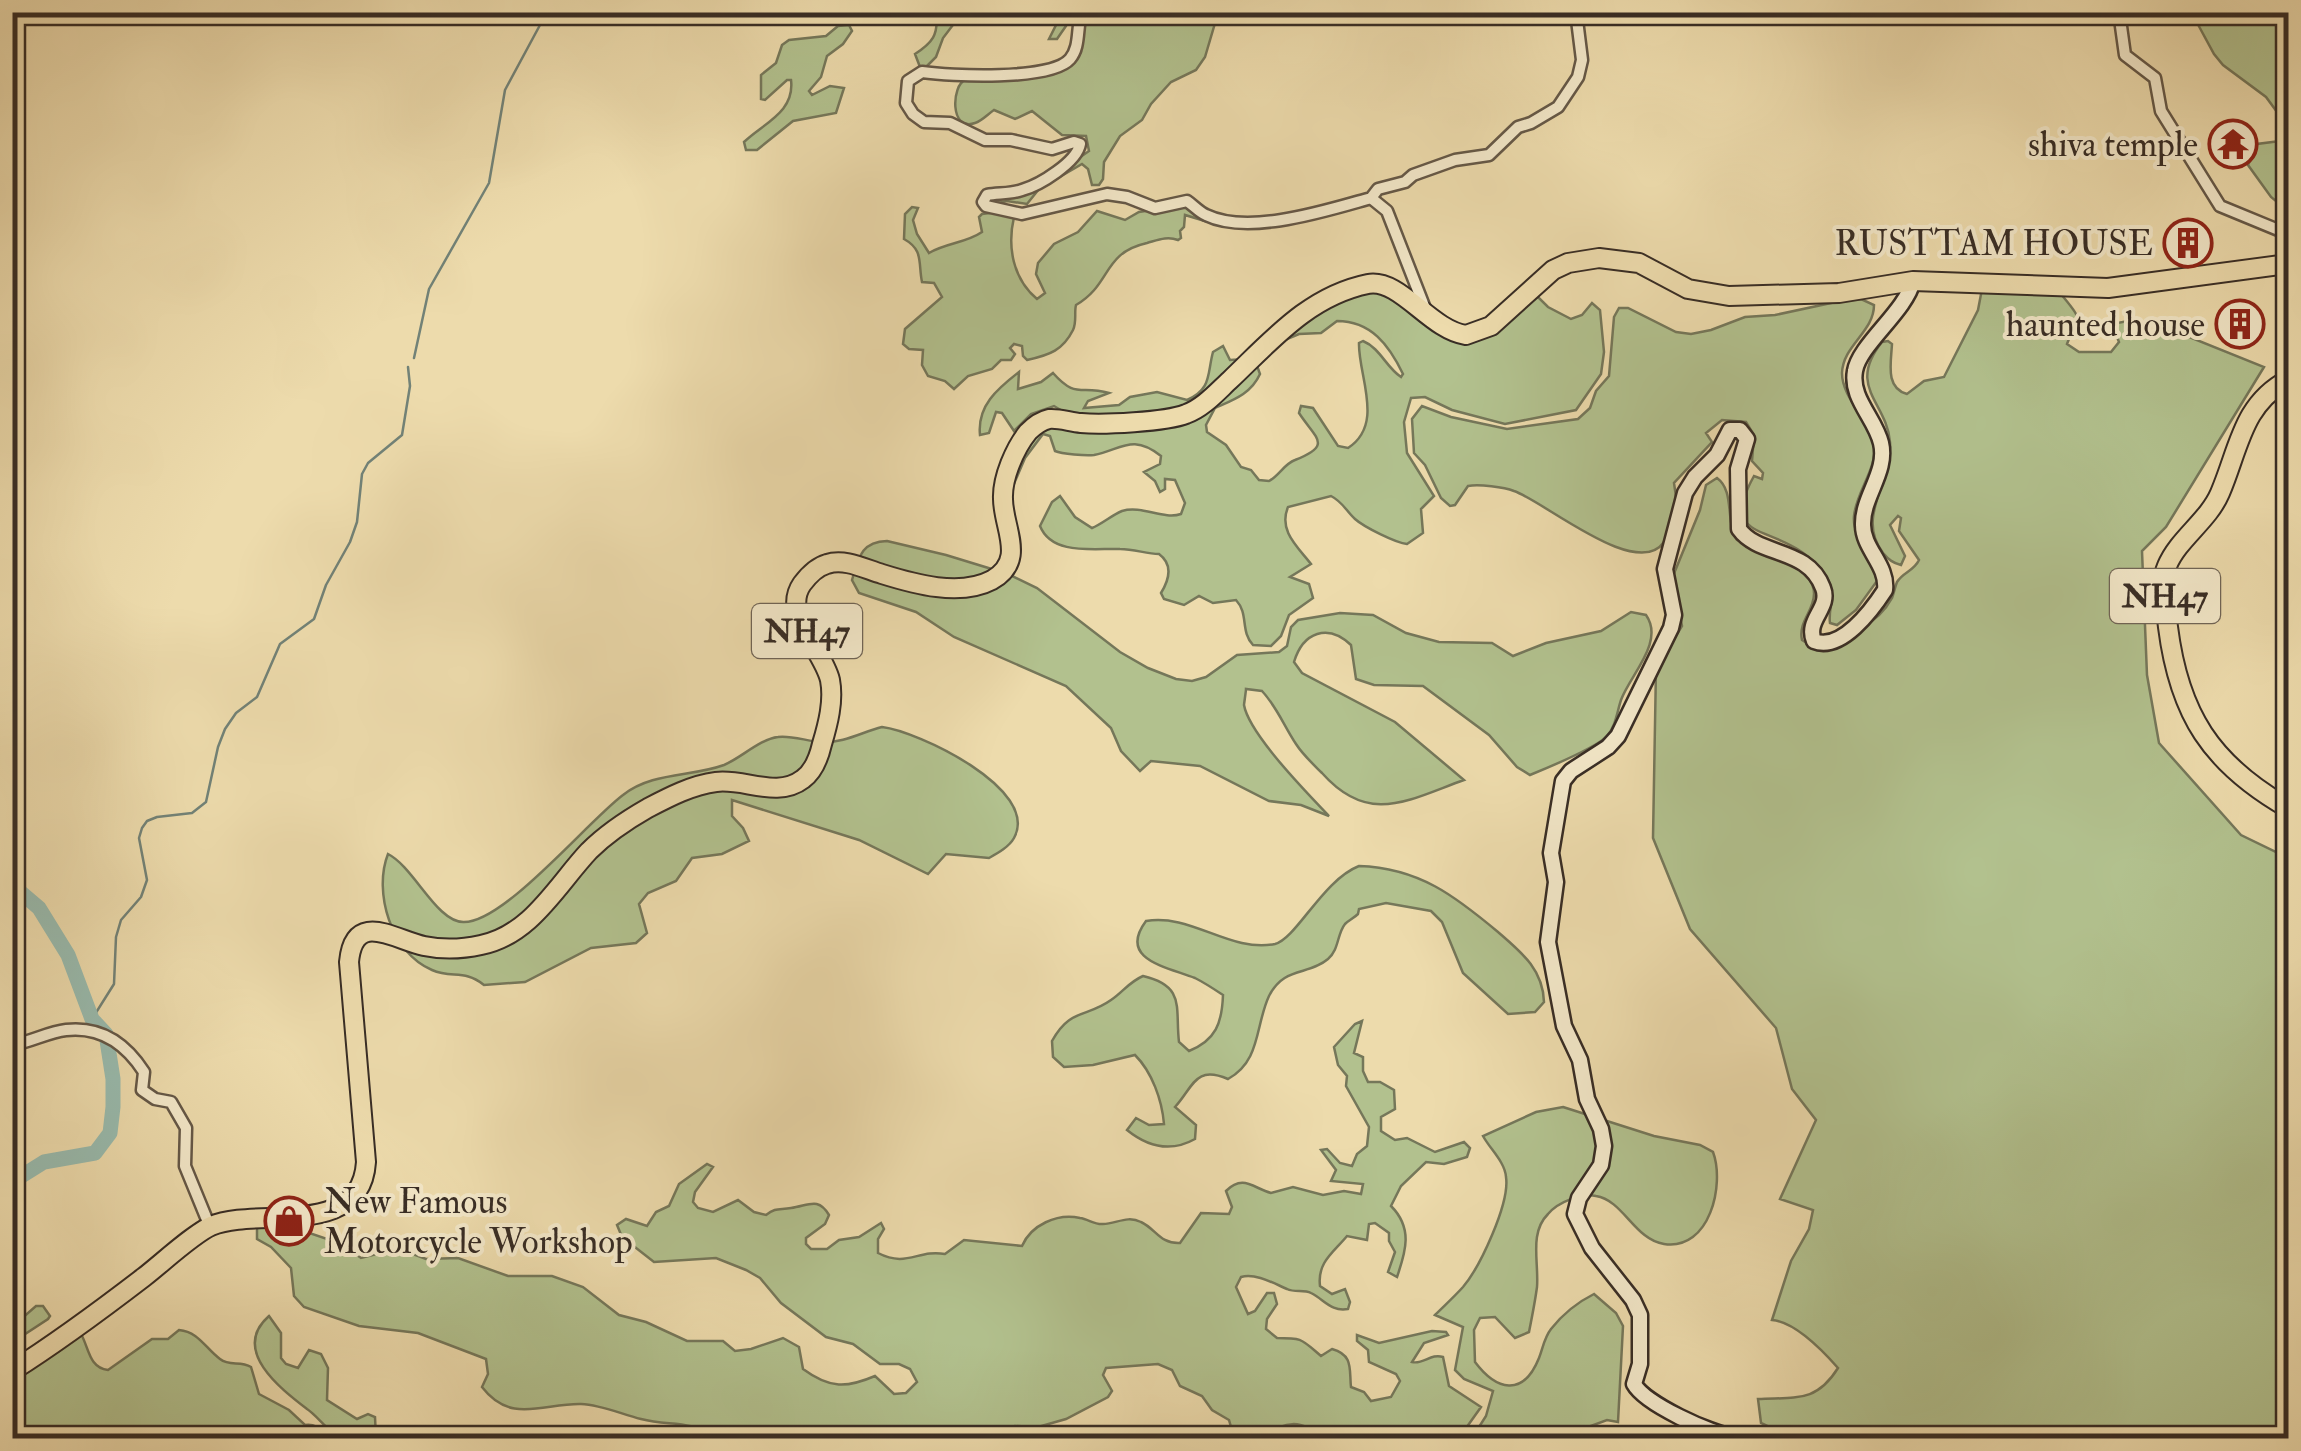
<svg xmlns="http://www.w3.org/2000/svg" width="2301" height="1451" font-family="'IM FELL Double Pica',serif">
<rect width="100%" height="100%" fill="#eddbac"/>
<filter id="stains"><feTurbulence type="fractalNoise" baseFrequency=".002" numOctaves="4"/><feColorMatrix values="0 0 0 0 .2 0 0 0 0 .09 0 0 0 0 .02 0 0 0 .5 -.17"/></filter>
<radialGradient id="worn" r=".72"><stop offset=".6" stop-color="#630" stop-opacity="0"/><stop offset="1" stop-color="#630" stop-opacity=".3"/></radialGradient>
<path fill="#b2c18e" stroke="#75775a" stroke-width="2.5" d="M936,13H962L943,38L936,57L927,66L920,67L915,54C932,43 939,35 936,13Z
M1050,13H1218L1205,57L1196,70L1171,82L1151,104L1142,120L1120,136L1104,162L1103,179L1099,185H1092L1088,169L1082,164L1039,189L1027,204L1007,201L994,204L991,198L1033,190L1089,151L1086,136L1062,135L1032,111L1015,119L994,110C988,114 982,121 975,123C949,132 952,85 965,80C1001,67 1058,93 1081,52L1078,18L1068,23L1057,39H1049L1057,23Z
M2197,13H2288V121L2280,116L2266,97L2223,65L2214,54L2195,19Z
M849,25L852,31L843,44L827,56L821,77L809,91L812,95L830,86L844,88L836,113L793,121L757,150H746L744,142C764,123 795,112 791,80H787L765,100L761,99V75L776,63L782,45L789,40L826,36L838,26Z
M2288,140V211L2271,197L2248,165L2257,144Z
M1184,205L1205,218V221L1185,215L1184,227L1180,231L1181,238L1178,240C1167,236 1158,240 1147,243C1102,253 1112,284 1076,305C1074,312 1077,322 1073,330C1063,350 1050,355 1027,360L1023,356L1022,346L1014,344L1010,348L1015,354L1011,360H1001L992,369L968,376L954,389L945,381L928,376L922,365L923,350L909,349L903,344L905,329L942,297L934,283L922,282C918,263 924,250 904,239L905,214L912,207L918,208L913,220L917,234L929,253C946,243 966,243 982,232L979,217L982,214L998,212L1014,217C1007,247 1013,279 1037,299L1045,293L1036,274L1038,263L1054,244L1078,232L1097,211L1125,220L1139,212Z
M1374,287L1460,338L1537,296L1548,307L1571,319L1582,315L1592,303L1600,310L1604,352L1601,374L1576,410L1505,424L1452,410L1425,397L1411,398L1404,422L1407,453L1434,496L1421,509L1423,533L1407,544C1396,543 1364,527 1355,519C1346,511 1343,502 1331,496L1288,507C1278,531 1298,547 1311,564L1290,577L1309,584L1313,598L1289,615L1281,636L1271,646L1253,645C1240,631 1249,614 1236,600L1213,603L1199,596L1184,605L1164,599L1161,593C1169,580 1174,565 1159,554C1146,554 1135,549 1120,549C1095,548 1052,556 1040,526L1052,502L1060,496L1075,517L1092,528C1102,524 1112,515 1122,511C1142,505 1163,520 1181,514L1185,503L1175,480L1165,479V489L1160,492L1155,481L1144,472L1160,464L1161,456C1132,433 1121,450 1094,455C1086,456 1062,454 1055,451L1050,436L1043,434L1025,458L1013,486L1025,439L1064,412L1054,406L1031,414L1014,431L1002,413L996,412L989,433L980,435C977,406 997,389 1019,372L1018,389L1041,382L1053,373C1076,399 1080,385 1109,393L1088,401L1084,408L1119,405L1130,397L1157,392L1187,400C1212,389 1207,374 1213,352L1223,346L1230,360L1246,359L1256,363L1260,374C1251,394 1233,400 1215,408L1206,425L1207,432L1226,445L1241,467L1251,470L1259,480L1269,481C1279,476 1284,464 1295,460C1333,445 1316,439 1299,413L1301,406L1313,408L1338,446L1348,448C1385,424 1358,376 1359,343L1363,341C1380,348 1386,367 1401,377L1403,374C1389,345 1371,321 1337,321L1321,333L1299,334L1285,340L1289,323Z
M1982,289L2060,293C2085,323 2078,313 2067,344L2079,352H2111L2119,342L2114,330L2117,323L2139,319L2142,333L2172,330L2264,367L2166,527L2142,551L2147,675L2159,743L2241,835L2288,858V1438H1822L1817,1432L1786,1435L1761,1423L1758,1399C1796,1397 1816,1403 1838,1368C1823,1351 1795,1322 1772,1320L1791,1261L1809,1229L1813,1210L1780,1199L1816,1120L1792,1089L1776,1028L1690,929L1653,838L1656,668L1682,626L1673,576L1700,510L1706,485L1717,478C1735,491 1725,521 1737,540C1757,551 1815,564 1814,594C1814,611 1798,622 1802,640L1810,645C1841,636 1875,630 1892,598C1894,593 1895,587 1897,582C1903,572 1914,571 1919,560L1899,531L1901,518L1898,516L1890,525L1905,556L1901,565C1893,563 1889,560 1883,553C1855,517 1893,481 1890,442C1887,402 1846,387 1882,342L1888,341L1892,344C1891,363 1885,388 1907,394L1924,381L1944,377L1978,310Z
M1845,300L1861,299L1874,305C1874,332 1843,345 1842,373C1842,398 1868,418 1874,442C1879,466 1856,492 1854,516C1852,537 1873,560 1877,581L1856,610L1837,625L1830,623C1828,610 1835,597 1830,584C1824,569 1806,553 1792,546C1758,527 1723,532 1754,476L1762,479L1763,473L1752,461L1754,435L1746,422L1722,420L1706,433L1712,442L1674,483C1678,504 1676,524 1664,542C1637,581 1544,501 1514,491C1504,487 1479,484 1468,486L1455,505L1450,506L1441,498L1425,465L1414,453L1412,419L1422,406L1451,417L1507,429L1578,419L1590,408L1596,391L1609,376L1614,317L1619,308H1628L1676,332L1691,334L1711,330L1745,317L1775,315Z
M887,541L946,555L1008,574L1037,588L1120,652L1148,668L1176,679L1192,681L1206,677L1237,655L1279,652L1287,646L1291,627L1298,620L1340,613L1373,615L1406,633L1439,642L1492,643L1513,656L1546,643L1601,631L1631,612L1646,615C1665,642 1630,675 1621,700C1617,712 1616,726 1607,736C1596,748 1547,768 1530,775L1517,767L1489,735L1423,686L1374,685L1356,679L1351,645C1328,623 1303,632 1294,662L1302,673L1395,722L1464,780C1408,800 1369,826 1322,773C1313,764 1303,755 1296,744C1284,726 1277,707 1262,691L1246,689C1246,691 1244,704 1244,705C1249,734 1308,794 1329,816L1301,805L1269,801L1200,766L1151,761L1140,771L1121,751L1111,728L1066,686L954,637L916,612L859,593L852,580C859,557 861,542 887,541Z
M882,727C917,731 1041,789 1014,838C1009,847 998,853 989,858L946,854L928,874L859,840L732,800V816L743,828L749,841L722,854L692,858L676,881L648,893L639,904L647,933L636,943L591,948L525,982L484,985C464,969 452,979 432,970C391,953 373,892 388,854C414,867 437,923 464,922C505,922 588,821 623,795C652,772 691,777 724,765C741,758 760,739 778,737C792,735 809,742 823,742C844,743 862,732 882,727Z
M1359,866C1419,868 1455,896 1498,932C1521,952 1543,969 1544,1002L1535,1012L1508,1014L1463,973L1442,922L1431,911L1386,903L1359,909L1358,914C1354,918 1349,920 1345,924C1337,934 1339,950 1328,959C1308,976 1284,966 1269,996C1255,1026 1261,1061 1228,1079C1195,1065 1194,1086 1175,1107L1196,1125L1195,1139C1170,1153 1148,1147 1127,1130L1136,1118L1149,1125L1164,1124C1162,1100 1152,1072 1135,1055L1093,1065L1064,1067L1053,1057L1052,1041C1070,1008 1086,1018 1111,1000C1123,992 1129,982 1143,976C1186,986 1175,1008 1179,1042L1189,1051C1216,1040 1222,1023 1223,995C1214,989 1205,983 1195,978C1168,967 1117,960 1146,921C1191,913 1230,953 1275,944C1296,939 1323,880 1359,866Z
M1362,1021L1354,1053L1363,1057V1071L1368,1082H1380L1394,1090L1395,1109L1381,1117V1131L1395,1140L1407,1138L1435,1152L1464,1142L1470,1148L1467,1157L1444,1164L1426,1162L1401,1186L1391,1206C1413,1228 1406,1251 1397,1277L1388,1272L1395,1252L1389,1241V1233L1375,1223L1369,1224L1367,1240L1347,1236C1334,1252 1317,1262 1320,1286L1332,1294L1345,1289L1350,1302L1348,1309C1331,1312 1325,1300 1311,1293C1304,1289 1295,1293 1287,1289C1273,1283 1256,1273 1241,1277L1236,1287L1248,1314L1255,1311L1267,1293H1274L1277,1304L1267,1319L1266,1329L1277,1338C1303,1338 1301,1339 1321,1356L1332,1349C1354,1355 1349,1370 1351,1387L1364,1392L1371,1401L1391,1397L1400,1381L1396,1374L1369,1362L1368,1350L1357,1341V1335L1379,1343L1432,1331L1446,1332L1448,1335L1424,1343L1412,1362C1423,1365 1431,1353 1443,1357L1449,1386L1481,1407L1459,1438H1317C1304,1418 1281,1421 1266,1438H1227L1231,1427L1229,1420L1212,1410L1202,1396L1180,1386L1172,1370L1158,1364L1106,1368L1103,1375L1112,1391L1108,1397L1066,1419L1038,1427L1015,1426L1006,1438H714C687,1418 671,1427 641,1419C621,1414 602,1405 581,1404C544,1403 511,1425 482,1387L488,1374L486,1359L418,1333L359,1326L304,1307L294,1296L291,1268L271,1247L257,1239V1226L286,1225L342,1244L361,1258L389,1251H405L426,1259L458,1258L508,1276H552L583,1287L619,1315L646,1322L687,1341H723L735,1351L751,1349L783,1338L799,1347L803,1369C830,1389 847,1388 875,1376L894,1394L906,1393L917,1382L910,1369L899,1364H880L853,1344L826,1337L781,1303L760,1278L746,1270L716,1258L654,1262L622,1237L617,1225L626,1219L647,1226L656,1212L669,1206L679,1184L707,1164L713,1167L695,1192L693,1202L698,1208L713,1212L738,1200L754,1212L766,1215C776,1207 779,1210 791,1208C808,1206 818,1196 829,1215L825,1224L806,1238V1244L811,1249H827L839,1240L859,1237L881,1223L884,1229L878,1239V1253C907,1268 918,1249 945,1254L964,1240L1022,1246C1031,1225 1057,1213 1080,1218C1088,1219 1095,1225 1103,1224C1116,1224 1127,1215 1141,1222C1156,1229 1160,1244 1180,1243L1201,1213L1229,1214L1232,1207L1226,1191C1243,1174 1253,1188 1271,1193L1293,1187L1323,1195L1344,1191L1361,1194L1363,1184L1331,1181L1336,1170L1321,1150L1327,1149L1340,1163L1352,1166L1357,1154L1367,1146L1369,1127L1346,1086L1347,1076L1338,1065L1334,1047L1355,1024Z
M1563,1107L1654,1136L1700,1145L1713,1152C1725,1184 1710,1251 1664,1244C1635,1240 1623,1200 1596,1196C1581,1193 1558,1202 1548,1214C1529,1233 1539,1262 1537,1287C1535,1302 1532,1317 1529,1332L1515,1338L1495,1317L1480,1318L1474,1330L1475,1362C1496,1390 1523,1398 1539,1358C1543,1348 1544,1338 1551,1329C1562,1315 1578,1302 1594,1294L1616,1313L1623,1326L1618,1422L1607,1420L1558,1438H1472L1486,1416L1493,1391L1464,1379L1455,1370L1463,1327L1435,1315C1444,1306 1454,1297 1463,1287C1480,1267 1510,1203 1506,1177C1505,1162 1490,1149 1483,1136L1536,1112Z
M36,1306H43L50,1316L48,1319L13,1342V1326Z
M269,1316L281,1333V1358L286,1364L298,1368L309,1350L321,1354L328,1368L327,1400L357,1419L368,1414L375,1417L376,1438C367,1439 353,1441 344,1438C330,1435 319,1417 307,1409C281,1389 230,1350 269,1316Z
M179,1330C199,1332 205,1348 220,1359C230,1367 240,1360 251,1367L259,1394L289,1410L305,1425C316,1423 322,1431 330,1438H13V1393L19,1390L23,1371L81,1334C89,1348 89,1368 108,1370L152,1339H168Z"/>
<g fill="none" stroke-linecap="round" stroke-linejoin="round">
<path stroke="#728277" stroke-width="2.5" d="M414,358L429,289L489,183L505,90L547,12
M92,1019L114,984L116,937L121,920L141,897L147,880L139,838L142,828L147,821L157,817L192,813L206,802L218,747L225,729L236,713L257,697L280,644L314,619L326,585L350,542L357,522L362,474L368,463L402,435L410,386L408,367"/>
<path stroke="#99bbae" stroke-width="15" d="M12,885L39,908L68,955L92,1019L106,1034L113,1079V1107L110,1133L95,1153L44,1162L12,1182"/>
<g stroke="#655847" stroke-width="15">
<path id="street" d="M1082,12C1076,27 1081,46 1070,59C1051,81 950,76 922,72L908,81L906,103L913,114L924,122L950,123L985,140H1011L1052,149L1074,142L1080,144C1077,162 1040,185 1022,190C1011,194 998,193 987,195L983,202L986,206L1022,214L1107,194L1127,197L1155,208L1187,201C1193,205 1199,212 1206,215C1249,236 1328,210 1371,198L1378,189L1405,182L1413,175L1455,160L1489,155L1518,127L1531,123L1558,107L1578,77L1582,60L1576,12
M2119,12L2125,55L2155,78L2161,111L2220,206L2288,234
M1371,198L1387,211L1426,311
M12,1045C31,1042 48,1032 66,1030C101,1026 126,1044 144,1072L142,1090L155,1099L171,1102L186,1128L185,1166L210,1227"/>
</g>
<g stroke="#382d25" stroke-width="19">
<path id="secondary" d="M1774,1438C1759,1430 1750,1439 1734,1437C1711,1434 1645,1404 1634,1384L1640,1364V1315L1633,1300L1592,1248L1575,1214L1579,1198L1601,1165L1604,1146L1601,1129L1587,1099L1580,1060L1564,1026L1548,942L1556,882L1551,853L1563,781L1571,771L1608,747L1618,736L1671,628L1674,615L1665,569L1685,493L1695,477L1717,455L1730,430H1740L1747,439L1738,469L1739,529C1759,557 1808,547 1823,588C1831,608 1805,620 1814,641C1841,652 1872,610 1885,590C1888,565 1863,549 1863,525C1862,497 1888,472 1881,443C1875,418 1850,398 1855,371C1859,345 1906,311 1913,281"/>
</g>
<g stroke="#382d25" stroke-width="22">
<path id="highway" d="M2288,380C2242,404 2239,449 2220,493C2208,521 2178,539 2167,566C2159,584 2166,608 2168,627C2179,714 2211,764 2288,808
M12,1371C58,1342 101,1310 144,1277C161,1264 193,1234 211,1226C258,1206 361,1240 366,1162L349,962C354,909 395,940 424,946C443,950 463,949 481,945C531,935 557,885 589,851C606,834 627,820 648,808C669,797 692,785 716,782C744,778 777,799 803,779C814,771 819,757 822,744C828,724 834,701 830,680C823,650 781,614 802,584C808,576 816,567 827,564C845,558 865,569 882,574C914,584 960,597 992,580C1027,560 1003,528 1003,499C1002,478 1015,448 1028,432C1034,426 1040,421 1049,419C1059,418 1070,422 1081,423C1102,425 1166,422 1186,414C1203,408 1217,392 1230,380C1272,340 1309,296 1368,284C1400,278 1430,330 1466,335L1491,326L1553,270L1568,263L1599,258L1639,263L1688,289L1729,296L1839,293L1913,281L2108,288L2288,264"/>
</g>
<use href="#street" stroke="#f3e8c9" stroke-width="10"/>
<use href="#secondary" stroke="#f3e8c9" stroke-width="14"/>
<use href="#highway" stroke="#eddbac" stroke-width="18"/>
</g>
<defs>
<g id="temple-ring" transform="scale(2.5)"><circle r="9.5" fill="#f3e8c9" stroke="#8f2418" stroke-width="1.5"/><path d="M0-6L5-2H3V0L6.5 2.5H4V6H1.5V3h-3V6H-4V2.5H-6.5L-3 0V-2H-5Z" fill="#8f2418"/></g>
<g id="building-ring" transform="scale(2.5)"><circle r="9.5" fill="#f3e8c9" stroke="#8f2418" stroke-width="1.5"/><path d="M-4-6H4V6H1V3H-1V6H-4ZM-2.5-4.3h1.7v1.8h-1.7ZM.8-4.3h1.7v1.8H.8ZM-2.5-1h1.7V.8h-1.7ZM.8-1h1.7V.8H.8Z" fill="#8f2418"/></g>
<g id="shop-ring" transform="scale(2.5)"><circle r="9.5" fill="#f3e8c9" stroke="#8f2418" stroke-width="1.5"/><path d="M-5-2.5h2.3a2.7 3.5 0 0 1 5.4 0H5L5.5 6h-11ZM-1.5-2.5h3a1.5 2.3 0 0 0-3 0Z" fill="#8f2418"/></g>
</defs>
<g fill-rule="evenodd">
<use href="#temple-ring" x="2233" y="144"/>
<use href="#building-ring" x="2188" y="243"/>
<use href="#building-ring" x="2240" y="324"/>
<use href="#shop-ring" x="289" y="1221"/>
</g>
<g text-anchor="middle" stroke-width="8" stroke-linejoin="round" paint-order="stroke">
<g fill="#f3e8c9" stroke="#706556" stroke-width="2.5">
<rect x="2110" y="569" width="110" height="54" rx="8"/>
<rect x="752" y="604" width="110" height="54" rx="8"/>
</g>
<g font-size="32" font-weight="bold" fill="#382d25">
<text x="2165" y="607">NH47</text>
<text x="807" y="642">NH47</text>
</g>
<g font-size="35" fill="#382d25" stroke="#f3e8c9" text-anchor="end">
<text x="2198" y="156">shiva temple</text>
<text x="2153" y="255">RUSTTAM HOUSE</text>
<text x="2205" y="336">haunted house</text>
<text x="324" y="1213" text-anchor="start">New Famous<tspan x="324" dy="40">Motorcycle Workshop</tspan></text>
</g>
</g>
<rect width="2301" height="1451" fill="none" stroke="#eddbac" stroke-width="50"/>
<rect x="15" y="15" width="2271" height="1421" fill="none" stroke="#382d25" stroke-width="5"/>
<rect x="25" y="25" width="2251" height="1401" fill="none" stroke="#382d25" stroke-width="2.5"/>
<rect width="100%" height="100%" filter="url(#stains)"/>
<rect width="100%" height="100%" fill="url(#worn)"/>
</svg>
